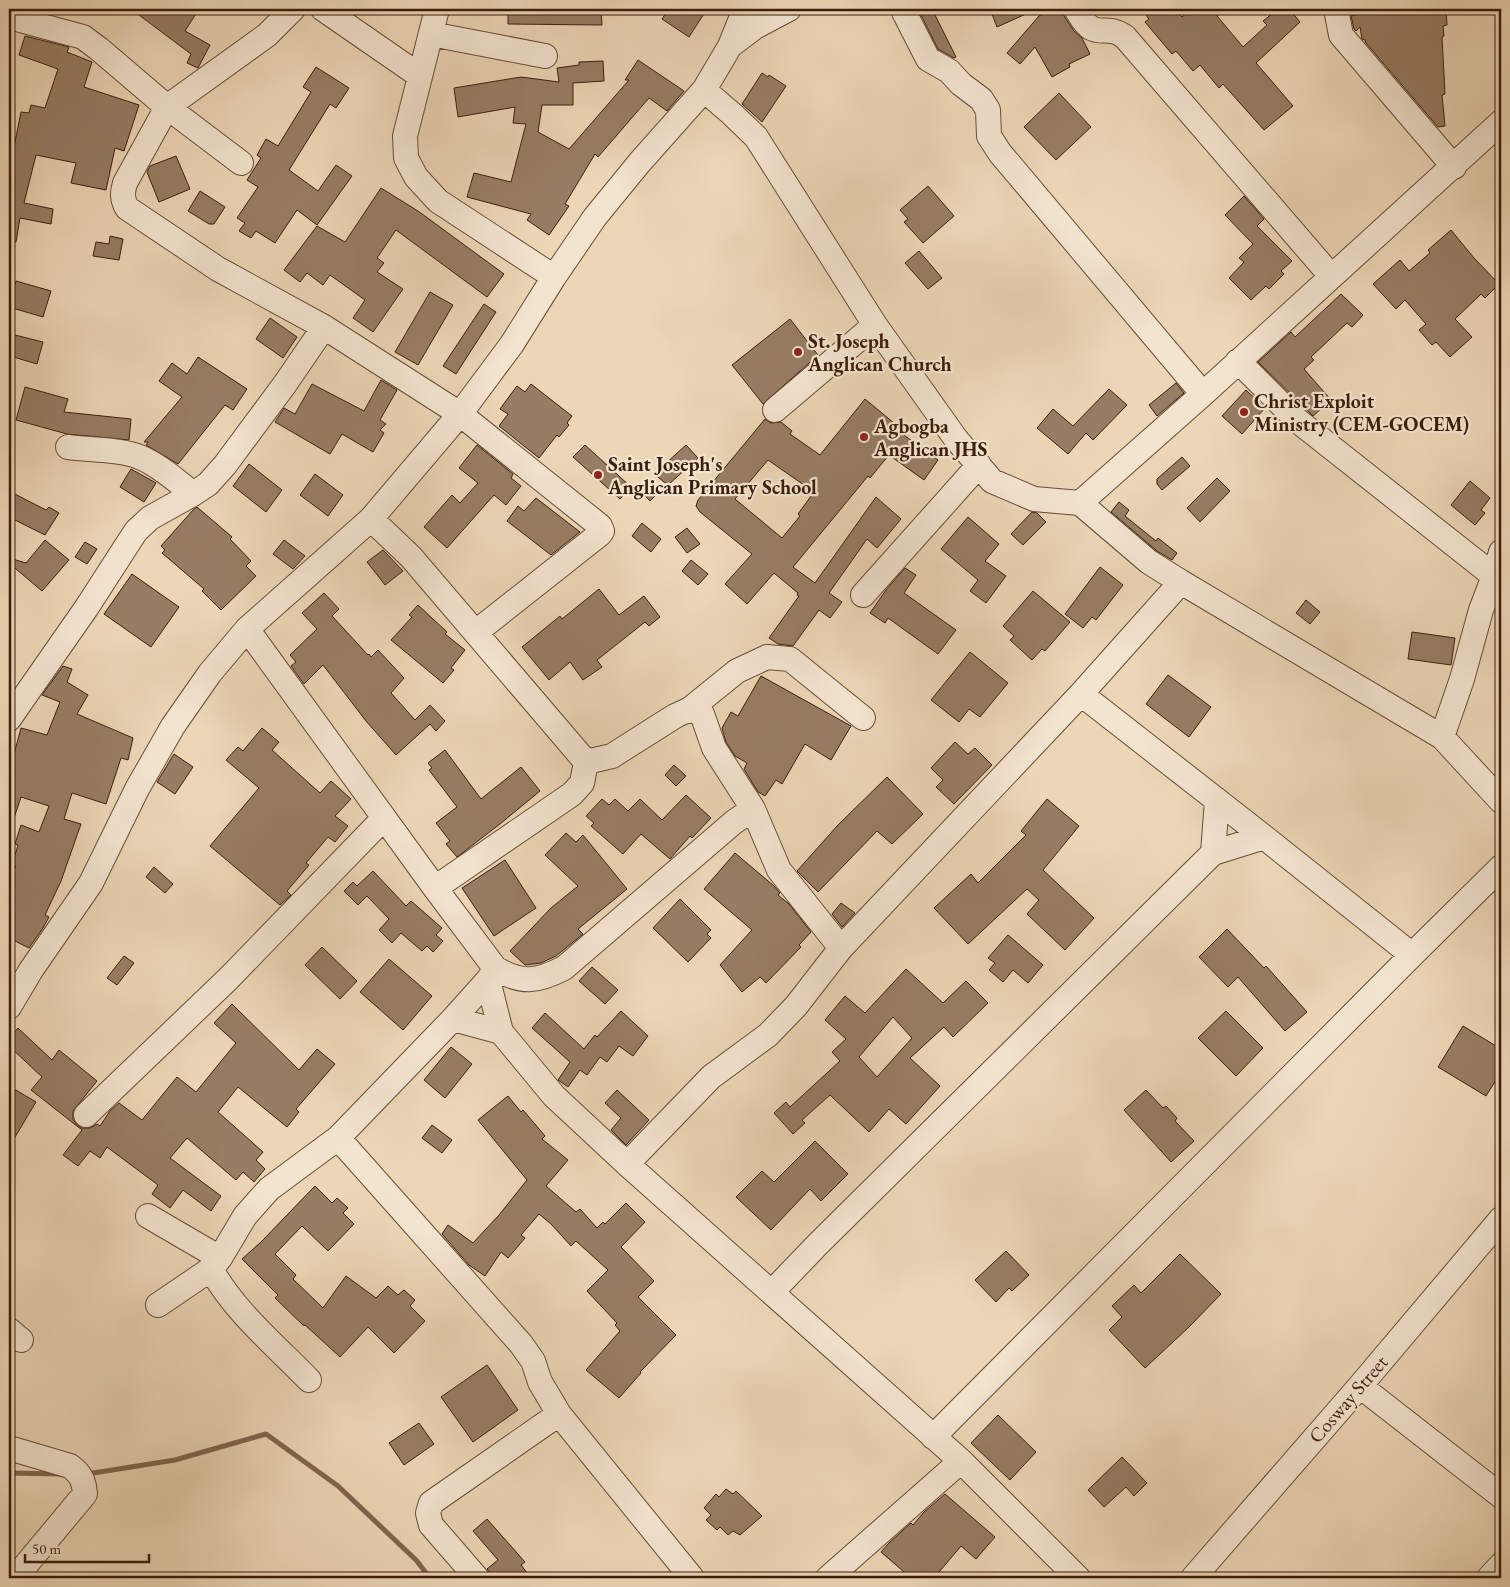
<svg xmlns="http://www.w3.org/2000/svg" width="1510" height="1587" font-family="'EB Garamond',serif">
<rect width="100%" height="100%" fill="#ecd6b6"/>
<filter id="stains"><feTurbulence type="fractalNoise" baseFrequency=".004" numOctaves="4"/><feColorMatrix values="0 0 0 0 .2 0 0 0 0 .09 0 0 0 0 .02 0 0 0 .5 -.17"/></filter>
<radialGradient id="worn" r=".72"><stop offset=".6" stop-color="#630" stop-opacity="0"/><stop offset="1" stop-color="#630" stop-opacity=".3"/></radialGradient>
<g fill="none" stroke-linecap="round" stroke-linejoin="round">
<path stroke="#81664f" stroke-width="5" d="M9,1473L61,1474
M87,1474L175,1460L266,1434L338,1486L416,1560L430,1578"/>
</g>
<path fill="#977d64" stroke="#3b1d0b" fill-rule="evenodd" d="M131,9H199L185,31L210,45L198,68L187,63L191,54Z
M508,9H601L602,25L508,24Z
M669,9H707L689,37L662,19Z
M918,9H932L956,57L954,58L938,49Z
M990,9H1037L997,27Z
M1053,9H1062L1064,16L1074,31L1082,38L1090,54L1069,64L1070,67L1052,77L1035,47L1020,64L1007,53L1039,16Z
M1141,9H1175L1182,17L1192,9H1225L1217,16L1243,47L1267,25L1263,21L1278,9H1289L1300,22L1256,63L1293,106L1264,130L1223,84L1219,88L1200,65L1193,71L1176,51L1172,54L1145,22L1149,19Z
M1365,9H1446L1447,25L1443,26L1444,36L1442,37L1445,94L1442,95L1445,126L1438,127L1366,43L1365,40L1362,39L1360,27L1356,31L1354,29L1351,16L1356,15L1355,12Z
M25,36L69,47L67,52L92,62L84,87L139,105L124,151L115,148L106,190L71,183L76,163L36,155L24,203L53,209L51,224L20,218L16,242H9V162H11L21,112L29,113L31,105L45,108L58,69L19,55Z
M638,60L684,91L667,111L649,98L598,157L595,154L565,204L569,206L549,235L527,220L531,214L467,197L474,173L511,182L526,124L513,123L515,107L458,117L454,88L521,77L559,82L557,68L579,65V62L603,61L604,81L573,83V105H542L538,132L569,149L629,80H625Z
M316,67L349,88L336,108L330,104L289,170L318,191L336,165L352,176L317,225L297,210L275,243L256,231L251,238L239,231L245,223L237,218L258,187L247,180L261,158L257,155L266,139L278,146L311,92L303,87Z
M762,73L768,77L769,75L786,86L762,122L742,104Z
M1059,93L1091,127L1056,160L1024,127Z
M176,156L190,189L159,202L147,172L150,166Z
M928,186L954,216L923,243L904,222L908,219L900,210Z
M381,188L418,211L504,274L487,297L396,230L377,258L384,263L377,272L403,289L373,332L353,318L365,300L330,275L323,285L307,273L300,282L284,270L317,226L345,242Z
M200,191L225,207L214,224H209L188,211Z
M1244,196L1264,219L1257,226L1292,261L1281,271L1284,274L1269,289L1266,286L1251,300L1229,278L1244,262L1239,258L1253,244L1225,215Z
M1451,230L1474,258L1499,284L1485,298L1481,294L1455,319L1472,337L1450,357L1436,342L1432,345L1419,330L1426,324L1405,300L1396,309L1373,284L1400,260L1409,271L1430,253L1428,250Z
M110,236L123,239L119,260L93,256L96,242L109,244Z
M919,251L942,278L928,289L905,263Z
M16,281L51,291L43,317L9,307Z
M430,292L453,305L418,365L395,352Z
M1341,294L1363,315L1352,327L1347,323L1311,357L1314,360L1304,369L1331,400L1313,416L1258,362L1291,332L1295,337Z
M484,304L496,312L456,374L443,366Z
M270,318L297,337L283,358L256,339Z
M790,319L818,355L763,404L732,365Z
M15,335L43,342L37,364L10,356Z
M198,357L247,389L233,410L225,405L178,464L146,445L148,442H144L182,397L159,381L172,363L187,374Z
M381,380L397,390L380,420L386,424L380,430L384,433L373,452L342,434L330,454L275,422L284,408L295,414L312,384L364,411Z
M1176,383L1184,393L1157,416L1149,405Z
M531,384L572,416L567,423L569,425L559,437L557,435L539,458L499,426L508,414L500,409L517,386L525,392Z
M25,387L68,399L64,412L131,419L129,440L67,434L16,420Z
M1109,389L1127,405L1093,440L1086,433L1068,454L1037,428L1053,409L1073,426Z
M1246,390L1265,408L1242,434L1222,416Z
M865,399L906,433L904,435L938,460L924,480L889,455L870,478L868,476L793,567L815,583L876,497L901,519L877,548L867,539L829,593L842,602L830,618L819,610L793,646L778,644L769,638L799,596L797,595L798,593L774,573L747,604L725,584L752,554L700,512L696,506L698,500L765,419L771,423L781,422L792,431L790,434L820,455ZM768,460L814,492L798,514L800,516L782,538L735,499Z
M477,445L513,474L511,478L521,486L506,505L494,495L447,548L424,527L452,495L460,503L478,483L459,468Z
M585,445L631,487L620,499L573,457Z
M686,445L698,458L668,485L654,474Z
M1182,457L1190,466L1162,490L1157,484V479Z
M249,464L282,490L266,512L233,486Z
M131,469L156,483L144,502L120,487Z
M315,474L343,495L328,516L300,495Z
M1217,478L1230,491L1200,522L1187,508Z
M648,479L659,492L650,501L638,488Z
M1470,481L1490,498L1481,510L1485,513L1475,525L1451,505Z
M9,491L46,510L49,507L59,513L45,535L9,517Z
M536,498L580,532L551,555L507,521L518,506L524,511Z
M1119,502L1129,510L1125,516L1156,541L1158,538L1177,553L1172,560L1157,551L1111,512Z
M197,507L232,537L230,539L251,561L246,566L256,576L221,610L202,591L204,589L162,553L165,550L161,546L193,510Z
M1032,512L1037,513L1046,522L1023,545L1011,534Z
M968,517L999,544L985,561L1006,576L986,603L970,591L978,580L941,549Z
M642,523L661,539L651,552L632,536Z
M687,528L700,544L687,553L675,537Z
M45,540L69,560L42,591L9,563V558L26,563Z
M284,540L305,556L293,569L273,554Z
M85,542L97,549L87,564L75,557Z
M383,550L403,571L385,585L367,562Z
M691,560L708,574L698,585L682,571Z
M1100,567L1123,585L1096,620L1092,617L1083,628L1065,614Z
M905,568L916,575L904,593L956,630L938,654L888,618L885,623L870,613L886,590Z
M132,574L179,607L151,647L104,614Z
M599,589L619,615L644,596L660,617L649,626L645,622L597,660L602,667L583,680L570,662L549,680L522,647L560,616L562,619Z
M1033,591L1070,622L1045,651L1042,649L1032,660L1010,640L1014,636L1003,626Z
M324,593L339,609L332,616L368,655L369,654L371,657L378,650L404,678L391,693L415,720L430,705L445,721L436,731L430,724L396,755L366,721L323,665L304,684L291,666L296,662L290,655L317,629L302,613Z
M1306,600L1320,612L1310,624L1296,613Z
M418,605L447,632L445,634L465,650L451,668L454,670L443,683L391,640L412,617L409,615Z
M1412,632L1455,638L1451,665L1408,659Z
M970,652L1008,683L980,717L969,709L959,722L931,700Z
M63,666L72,669L67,682L88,695L77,714L133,738L128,760L121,758L106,804L72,793L64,819L81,824L61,881L45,915L49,917L43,928L29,948L9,938V880L16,866L12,865L18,845L15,844L21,825L39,832L49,806L21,797L11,827H9V773L21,728L47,735L60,702L42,695Z
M1168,675L1211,707L1189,737L1146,704Z
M761,676L851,726L831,760L805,744L782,784L776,780L765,796L758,792L744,769L747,763L735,756L726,742L722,728L731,712L738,716Z
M262,728L279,742L272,750L320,793L331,781L351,799L335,816L348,826L335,842L328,837L306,863L309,865L287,891L291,895L280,905L210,846L259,788L226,760L238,747L243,751Z
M955,742L968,754L975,748L992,765L954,804L936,787L943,780L931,768Z
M445,750L481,799L521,767L540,791L500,824L457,857L446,844L450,841L436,823L457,807L429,770L432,768L428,763Z
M174,754L193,767L175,794L157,782Z
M674,765L686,776L676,786L665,775Z
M887,777L923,814L892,844L877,831L818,892L797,871L838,825Z
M686,795L711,818L692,838L690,836L670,859L641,834L623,854L591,826L594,823L586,816L602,799L609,805L615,799L628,811L640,799L662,820Z
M1047,799L1079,826L1043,870L1094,918L1065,950L1027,914L1039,900L1027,889L968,944L934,908L971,874L978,883L1026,835L1021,831Z
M566,833L576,842L583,835L627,889L578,929L583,934L556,956L541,963L525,965L510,951L551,908L578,886L545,855Z
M735,853L774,886L780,893L778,895L789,904L811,932L799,945L801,947L766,983L760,977L742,992L720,965L752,930L704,889Z
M505,860L536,908L494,936L462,888Z
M154,867L173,884L165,893L146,877Z
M373,871L406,906L411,901L442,928L436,935L443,941L433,952L427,946L422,951L401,933L392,943L379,930L389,919L367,896L358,905L344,891L353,882L357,886Z
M680,899L711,930L707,934L711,938L688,962L653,928Z
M841,903L855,913L842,927L832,914Z
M1227,929L1264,968L1266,966L1307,1012L1285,1031L1238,977L1228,987L1199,957Z
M1008,935L1043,965L1028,983L1013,970L1003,982L989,970L995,963L988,958Z
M322,947L357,981L340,999L305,965Z
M124,956L134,963L117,985L107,978Z
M389,959L432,996L403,1030L360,992Z
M592,967L618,990L605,1004L579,981Z
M906,969L943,1003L966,981L988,1003L953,1037L944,1027L910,1058L940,1086L906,1124L889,1109L869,1132L830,1095L802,1120L805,1123L793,1134L774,1113L786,1102L790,1107L840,1061L832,1052L846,1039L825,1020L845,996L865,1013ZM893,1017L912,1038L877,1077L859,1057Z
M232,1004L299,1070L317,1049L335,1064L296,1109L299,1112L287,1127L238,1087L218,1112L263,1152L256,1160L265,1169L254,1182L243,1172L236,1180L187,1138L170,1158L221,1196L211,1211L183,1190L170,1208L152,1194L158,1185L107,1147L100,1158L90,1151L78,1166L63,1155L82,1130L31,1090L42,1077L9,1046V1038L18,1028L52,1060L59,1050L97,1081L73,1111V1119L76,1124L82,1128H90L97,1124L100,1126L110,1111L119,1103L142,1120L177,1077L196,1092L236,1043L214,1023Z
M621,1011L648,1036L633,1056L619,1046L607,1062L600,1057L587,1075L580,1070L568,1087L561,1082L558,1080L570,1062L532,1028L545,1013L584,1049L595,1035L597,1037Z
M1226,1011L1263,1048L1236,1076L1198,1038Z
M1463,1026L1501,1049V1072L1486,1096L1438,1067Z
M451,1047L472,1064L445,1098L424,1080Z
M9,1086L36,1102L9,1147Z
M617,1090L649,1120L626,1145L611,1130L621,1118L605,1103Z
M1146,1090L1163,1108L1166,1106L1177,1118L1175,1121L1194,1141L1171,1162L1124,1110Z
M508,1096L521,1112L523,1110L545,1136L542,1139L568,1160L546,1186L576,1212L580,1209L597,1228L603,1222L605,1224L626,1203L645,1222L621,1247L654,1281L638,1297L676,1335L640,1372L641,1373L619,1398L586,1370L620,1331L615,1325L617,1323L587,1291L608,1270L576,1241L571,1246L551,1224L539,1214L521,1235L525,1238L508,1258L501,1252L485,1276L469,1265L442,1234L448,1225L473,1243L499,1215L527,1180L478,1120Z
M432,1125L452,1140L442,1153L422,1138Z
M815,1141L848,1174L821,1201L810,1189L771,1230L736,1197L762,1171L774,1182Z
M315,1186L332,1203L337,1198L348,1208L343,1213L354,1224L328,1251L302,1226L275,1254L296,1275L293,1279L323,1308L346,1276L376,1298L388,1286L398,1295L404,1290L415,1300L410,1306L425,1321L394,1353L368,1327L340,1357L305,1325L304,1326L275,1298L278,1295L242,1259L262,1241Z
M1006,1251L1029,1275L1012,1291L1009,1288L996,1302L975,1280Z
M1180,1254L1221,1294L1189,1327L1145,1368L1109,1330L1122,1317L1112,1306L1134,1285L1141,1293Z
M487,1365L518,1410L473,1442L441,1397Z
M998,1415L1036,1452L1010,1480L971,1443Z
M419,1423L434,1444L404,1465L389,1443Z
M1122,1457L1147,1483L1134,1496L1126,1487L1104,1507L1088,1490Z
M726,1489L733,1494L736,1491L762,1516L740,1535L733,1531L728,1535L720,1527L717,1530L706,1520L711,1515L704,1508L716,1494L719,1497Z
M945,1494L995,1537L976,1559L961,1546L934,1578H911L881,1552L889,1543L911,1523L913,1525L924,1512Z
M487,1519L525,1562L521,1565L531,1578H495L487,1569L498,1560L473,1531Z"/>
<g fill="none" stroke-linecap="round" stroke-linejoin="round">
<g stroke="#674b36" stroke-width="26">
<path id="minor" d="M293,9L267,35L167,107L125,183C122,193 122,199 127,208L218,269L324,327L460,414L600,526L602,531L600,534L476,632
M323,9L420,76
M437,9L405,136L406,158L416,177L438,201L554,277
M905,9L904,12L928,59L949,71L961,84L981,99L988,110L989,136L1000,153L1203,394
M1076,9C1080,15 1084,24 1091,28C1102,34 1110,26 1125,37L1331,276
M1336,9L1341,35L1454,167
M9,17L83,37L99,49L167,107L241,163
M431,34L545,56
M730,46L755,27L789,9
M704,90L732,114L756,137L875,325L956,439L992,481L1034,499L1080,503L1149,562L1181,582L1442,737L1501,801
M1238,361L1298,421L1494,576
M775,410L875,325
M68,447C90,450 122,449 142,458C161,467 177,481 193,494
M1080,503L1203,394L1501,122
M371,519L411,557L586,762L582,783L572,794L435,888
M863,595L979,465
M247,629L435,888L495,968C521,984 537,982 564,968L734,822L753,809L779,870L841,948
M1081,694L1264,837L1412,955
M690,709L737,671L767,657L790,659L863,718
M9,719L87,607L136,531L150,518L193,494L208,484L225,465L285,384L324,327
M1442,737L1462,679L1481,610L1494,576L1501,552
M586,762L612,756L675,716L690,709L702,714L714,748L753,809
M1213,853L1264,837
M488,980L501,1032L554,1096L627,1164L961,1461L1078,1578
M9,1007L31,970L91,883L137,789L173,726L210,673L247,629L371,519L460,414L512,344L554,277L595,217L640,162L704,90L730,46L745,9
M453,1019L501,1032
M86,1115L228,979L384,818
M338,1138L521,1344L533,1361L540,1382L559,1414L692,1578
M627,1164L711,1077L768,1035L796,1006L841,948L1081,694L1181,582
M148,1216L220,1258
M772,1292L817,1245L1213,853L1217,800
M158,1305L211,1269
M9,1330L21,1340
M309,1380C276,1346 234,1311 211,1269L220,1258L245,1216L269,1189L338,1138L453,1019L488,980L495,970
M1360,1386L1501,1496
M933,1437L1412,955L1501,867
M9,1448L70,1466C81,1474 84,1481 85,1494L15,1578
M477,1578L431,1525L428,1513L431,1503L559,1414
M828,1578L961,1461
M1193,1578L1360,1386L1501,1219
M1489,1578L1501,1565"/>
</g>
<use href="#minor" stroke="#f3e4d0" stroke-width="24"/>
</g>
<g fill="#8f2418" stroke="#f3e4d0" stroke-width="2">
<circle cx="798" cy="352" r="5"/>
<circle cx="1244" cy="412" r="5"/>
<circle cx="864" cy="437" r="5"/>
<circle cx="598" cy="475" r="5"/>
</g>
<g text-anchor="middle" stroke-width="4.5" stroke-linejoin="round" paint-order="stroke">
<g font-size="20" font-weight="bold" fill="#3b1d0b" stroke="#f3e4d0" text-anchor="start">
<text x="808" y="348">St. Joseph<tspan x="808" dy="23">Anglican Church</tspan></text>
<text x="1254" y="408">Christ Exploit<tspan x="1254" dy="23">Ministry (CEM-GOCEM)</tspan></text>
<text x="874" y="433">Agbogba<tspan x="874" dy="23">Anglican JHS</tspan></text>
<text x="608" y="471">Saint Joseph's<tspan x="608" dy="23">Anglican Primary School</tspan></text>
</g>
<g font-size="20" fill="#3b1d0b" stroke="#f3e4d0">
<text transform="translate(1348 1399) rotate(-49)" y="7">Cosway Street</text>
</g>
</g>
<rect width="1510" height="1587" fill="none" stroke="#ecd6b6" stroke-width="30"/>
<rect x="10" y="10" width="1490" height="1567" fill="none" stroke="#3b1d0b" stroke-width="2.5"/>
<rect x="15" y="15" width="1480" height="1557" fill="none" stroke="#3b1d0b"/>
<path d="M25 1554v8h124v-8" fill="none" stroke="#3b1d0b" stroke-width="2.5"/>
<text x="32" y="1554" font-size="15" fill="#3b1d0b" stroke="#f3e4d0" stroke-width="4" paint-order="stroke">50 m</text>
<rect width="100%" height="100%" filter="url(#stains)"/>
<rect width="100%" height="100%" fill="url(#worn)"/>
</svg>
